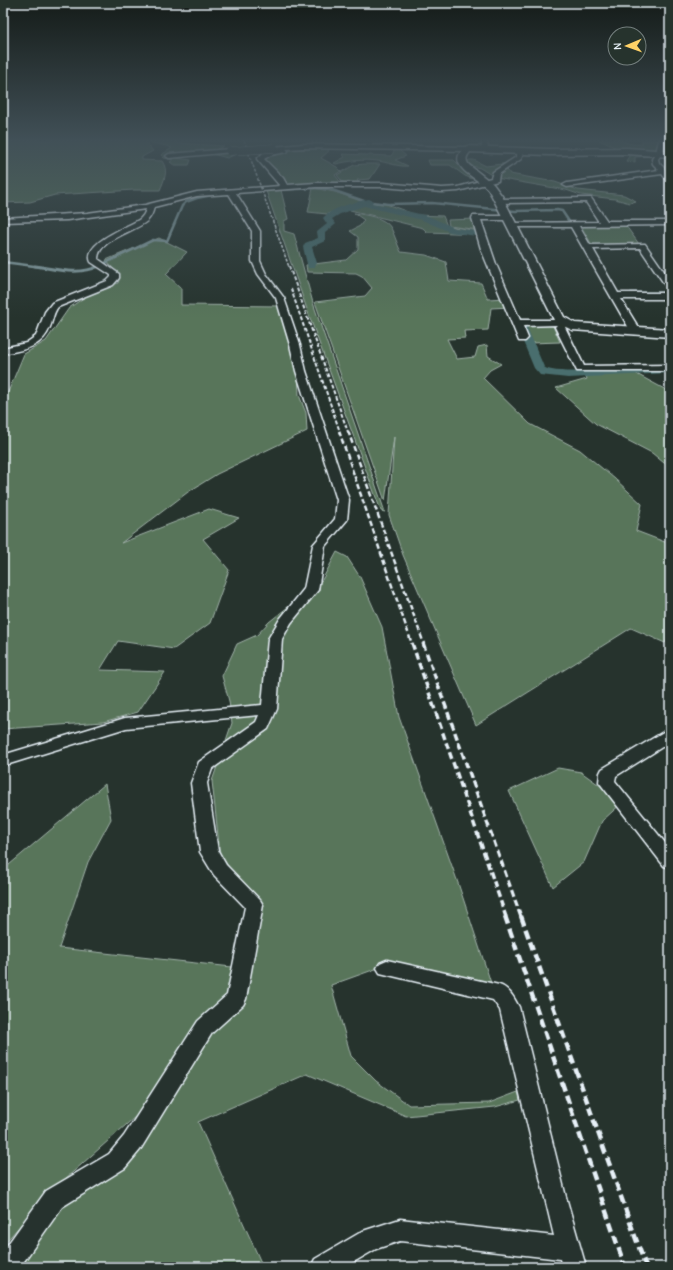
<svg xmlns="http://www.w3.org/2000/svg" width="673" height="1270" font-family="'Comic Neue',sans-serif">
<rect width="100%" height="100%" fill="#26332d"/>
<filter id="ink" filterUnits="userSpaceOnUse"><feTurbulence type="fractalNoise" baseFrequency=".025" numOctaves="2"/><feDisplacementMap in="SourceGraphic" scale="8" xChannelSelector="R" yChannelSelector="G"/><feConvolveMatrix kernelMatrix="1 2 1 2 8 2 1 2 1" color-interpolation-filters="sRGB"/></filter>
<g filter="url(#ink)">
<path fill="#59745a" stroke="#a0b2a9" d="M3,140H81L86,142L144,140L153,151L142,157V160L162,161C169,171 164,180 160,190H134L55,195L30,202L3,203Z
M146,140H171L178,143L224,146L217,149L234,155L227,158C211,153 194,151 177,156L176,158L191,160L189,165H174L170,162L173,160L164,158L161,155L172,148C164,144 154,145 146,140Z
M599,140C605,140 613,138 619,140C628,143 633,145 642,144V141L658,140L660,142L655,156L635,157V162L626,161L629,156L638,154L606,150L617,148Z
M326,148L329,151L321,158L337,167L341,171L335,175L342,184L289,186L266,163L264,158C282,149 306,149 326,148Z
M395,150H399L406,156L395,160L408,166C397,167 388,162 377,161C363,159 349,161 336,164L334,163L345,157L342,154L391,156Z
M428,160H454L475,180L465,176L450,165H430Z
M469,160H474L486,166L509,163L505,167L510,174L555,182L578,190L624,195L636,201L630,203L615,199L581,195L566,190L496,178L480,168L472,166L468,162Z
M365,164H380L370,179L357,180L360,184H344L337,175L354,165Z
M313,188L335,192L364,202L327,214L308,212Z
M281,190L288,219L284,221V231L294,234L313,303L385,512L381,511L310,318L266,191Z
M384,203L416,215L443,216L447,226L479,231L480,234L427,232L423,228L350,210L365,204Z
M354,213C365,215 385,217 391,228C395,236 397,244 401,252L426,255L446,262L449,281L481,283L488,299L505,298L510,307L491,308L488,330L464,331L465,338L447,339L457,359L475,357L478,347L487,345L488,356L501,364L490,370L483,378L530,424L580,450L615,479L642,504L636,531L670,544V636L665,643L631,628L476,725L403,555L389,515L394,437L385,501L315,302L365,296L372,288L362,276L356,273L307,272L306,265L346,260L358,249V237L350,231L360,226L364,220Z
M475,219L479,230L449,226L448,220Z
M581,226H626L639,244L592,245Z
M159,238L187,252L166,274L181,288V305L282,306L297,351L299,395L306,413L307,431L217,474L188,492L121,543L209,509L239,518L203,539L229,570L210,623L174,649L118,641L100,670L165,672L138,712L103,722L3,729V397L8,392L24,354L46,341L69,308L88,295L118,283L120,277L106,260Z
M524,324H552L560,342L531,343Z
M631,371L670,392V468L652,453L596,424L556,388L587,379L584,372Z
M337,552L347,557L360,577L382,627L399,717L458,883L493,989L395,962L331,985L351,1056L376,1081L409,1105L489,1103L518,1092L520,1100L495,1107L406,1116L307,1074L198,1122L263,1267H17L63,1207L116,1174L148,1133L180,1077L47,1195L3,1245V870L105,784L111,819L88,862L59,948L232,967L254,905L220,854L212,781L232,723L229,701L222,676L237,644L257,635L269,622L322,580Z
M558,768L581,772L623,802L602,821L584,862L553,887L509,791Z"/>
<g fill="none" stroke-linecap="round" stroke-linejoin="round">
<path stroke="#89a2a5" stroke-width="2.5" d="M276,190L319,188L332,190L364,201L388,204L432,203L515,211L557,210L562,211L572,226
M3,262L42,267
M97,267L153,240L167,241L182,206L186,202L197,198L217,194"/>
<path stroke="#89a2a5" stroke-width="3" d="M35,266C56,269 79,276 99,266
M596,269L606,287
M631,293H670"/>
<path fill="#496e6e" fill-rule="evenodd" d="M369,199L373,201L372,203L428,216L455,228L482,232L488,238L493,249L492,251H486L480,239L476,236L450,232L422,220L364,206L340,214L332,219L336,224L325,233V241L312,247L317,263L314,268H308L303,247L305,243L318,238L317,232L327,224L323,218C333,207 355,202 369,199Z
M519,317L524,320L544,367C554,377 650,368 670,367V373L568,378L540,375L534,368L514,320Z"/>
<g stroke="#e8f1f8" stroke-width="3">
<path id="minor" d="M481,140H487L488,151L483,150Z
M659,140H665L662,153L658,159L659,163L670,174V179H666L662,174L567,187L563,185L567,183L659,170L653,164L652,159L656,153Z
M303,144L467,147L470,149L467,151L303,148L286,149L288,151L287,152L271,155L264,159L283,178L287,185L316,183H383L442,188L458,187L491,178L493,172L516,157L519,149L524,150L521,159L499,174L498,181L458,191L442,192L383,187H316L236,193L260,231V261L266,274L284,298L300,345L306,371L349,500L347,520L325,546L318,590L291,623L282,639L277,709L268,729L212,769L207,783L218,851L226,865L260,900L263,905L246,999L243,1005L212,1033L140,1150L125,1168L62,1207L20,1267H3V1251L46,1191L109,1154L124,1136L198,1021L227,995L245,907L214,875L200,852L191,783L199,762L256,722L259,715L126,728L3,766V755L125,718L262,705L268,639L280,619L304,589L313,545L335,519L337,500L296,371L290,345L276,298L258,274L252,261V231L229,194L197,196L154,207C153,212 151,217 147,221C135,232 98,239 98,259L119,274V278L113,285L58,307C53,313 53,320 50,327C42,348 23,350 3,354V348L26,343L36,336L45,312L52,303L107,281L111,277V275L91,262C82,242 129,227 140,219C143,216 145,213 146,209L67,220L3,222V218L87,213L145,205L197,192L280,186L257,159L263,153L278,150L272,149V147Z
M230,149L233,151L232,152L169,158L166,156L169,154Z
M588,198H591L607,221H670V225L579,226L590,245L645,244L670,280V289L667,288L640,248L593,249L618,293H670V299H621L640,330L638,332L635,333L630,330L571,227H511L507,225L511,223L599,222L586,202L499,203L495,201L499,199Z
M473,216H507L511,218L507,220H481L496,264L520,320H566L568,322L565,327L584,366L670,365V371H577L555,327L557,325L523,326L528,338L525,341H519L481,249L472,218Z
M670,730V742L616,776L615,781L670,849V868L664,866L599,782L600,773L602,769L665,731Z
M387,960L499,985C509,988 514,998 519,1007L566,1197L586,1267H562L560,1259L400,1241L376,1249L345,1267H311L315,1259L363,1231L400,1219L554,1236L500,1010L493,1000L380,973L377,968L380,963Z"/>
</g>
<g stroke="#e8f1f8" stroke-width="3">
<path id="tertiary" d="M467,146L549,149L627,148L670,151V157L627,154L549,155L470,152C466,157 465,160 469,165L493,184L502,196L564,317L575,323L670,329V337L572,330L555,322L492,196C490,193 489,190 487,188C478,179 451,168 460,153C463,149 463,148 467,146Z"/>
</g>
<use href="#minor" fill="#26332d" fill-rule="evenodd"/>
<use href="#tertiary" fill="#26332d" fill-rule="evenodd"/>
<path stroke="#e8f1f8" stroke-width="1.5" stroke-dasharray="3 1.5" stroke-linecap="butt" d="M244,140L289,267"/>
<path stroke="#e8f1f8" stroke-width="2" stroke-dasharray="4 2" stroke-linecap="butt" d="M289,266L348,432
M291,289L340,432"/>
<path stroke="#e8f1f8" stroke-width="2.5" stroke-dasharray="5.5 2.5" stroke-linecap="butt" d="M339,431L412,644
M348,431L424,644"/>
<path stroke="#e8f1f8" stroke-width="3.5" stroke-dasharray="7 3.5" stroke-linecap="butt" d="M412,643L506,917
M423,643L521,917"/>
<path stroke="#e8f1f8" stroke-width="4.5" stroke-dasharray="9 4.5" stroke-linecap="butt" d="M505,916L625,1267
M521,916L646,1267"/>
<g stroke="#e8f1f8" stroke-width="9" stroke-linecap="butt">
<path id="minor-bridge" d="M230,151L274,148"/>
</g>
<use href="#minor-bridge" stroke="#26332d" stroke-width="8"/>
</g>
</g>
<linearGradient id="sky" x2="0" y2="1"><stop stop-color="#151c19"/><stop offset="0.44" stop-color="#415057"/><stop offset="1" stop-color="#415057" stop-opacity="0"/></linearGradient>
<rect width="673" height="318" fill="url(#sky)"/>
<rect width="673" height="1270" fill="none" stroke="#26332d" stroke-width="16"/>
<rect x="8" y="8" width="657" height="1254" fill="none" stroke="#e8f1f8" stroke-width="1.5" filter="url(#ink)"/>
<g transform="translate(627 46) rotate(268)"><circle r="19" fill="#26332d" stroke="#747f7e"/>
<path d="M0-3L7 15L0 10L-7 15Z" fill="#ffd166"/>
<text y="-6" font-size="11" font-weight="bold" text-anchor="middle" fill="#e8f1f8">N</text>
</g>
</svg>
